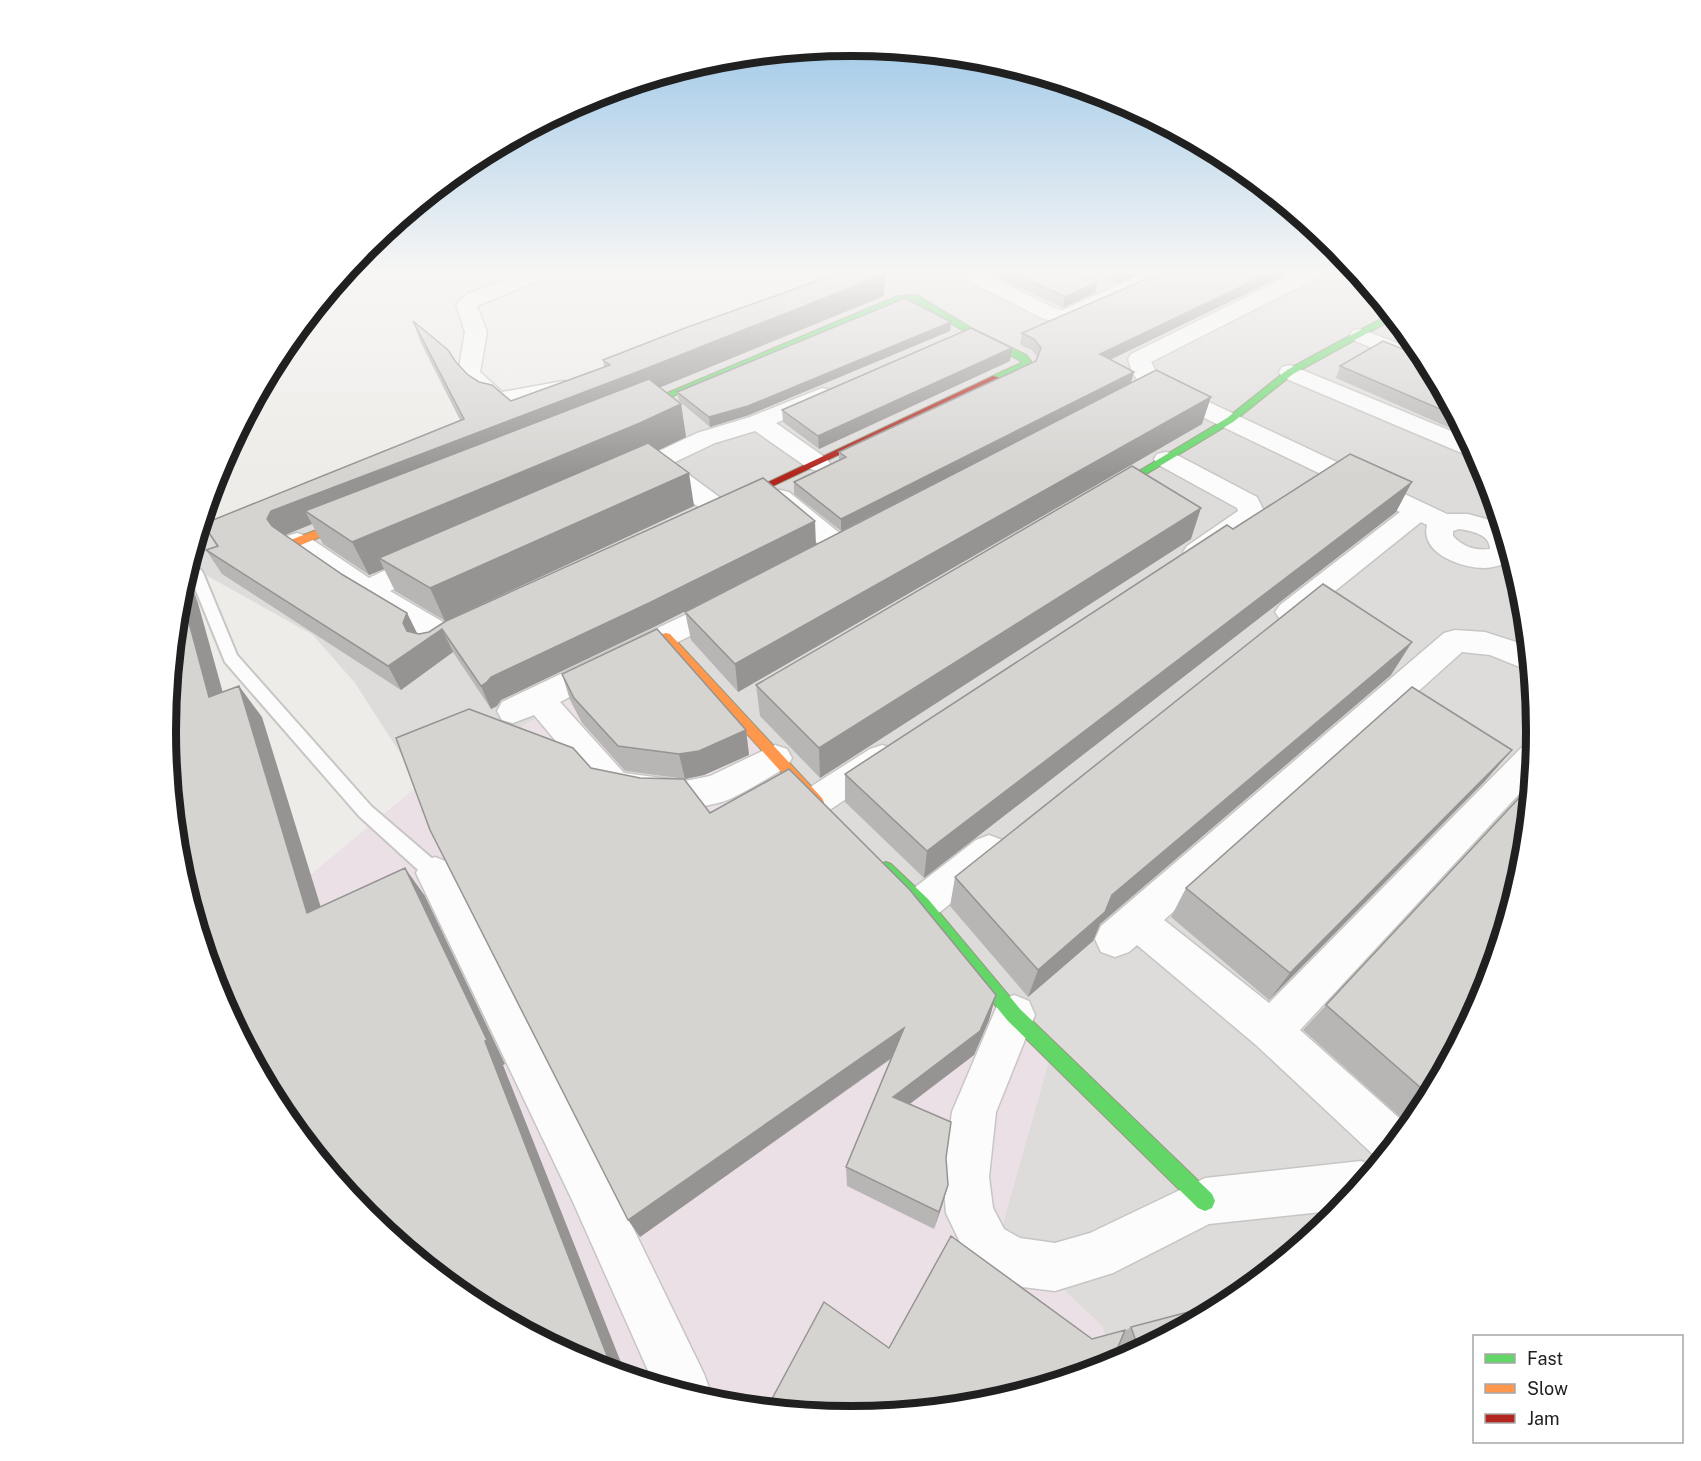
<svg xmlns="http://www.w3.org/2000/svg" width="1701" height="1461" font-family="'Public Sans',sans-serif">
<rect width="100%" height="100%" fill="#eeece8"/>
<path fill="#dddcda" d="M895,270H1355L1421,350L1484,468L1523,597L1536,731L1523,865L1420,1112L1335,1215L1231,1301L1114,1363L1102,1326L1001,1231L666,645L420,784L355,683L313,635L188,565L200,525Z"/>
<path fill="#ece0e7" d="M667,645L1049,1061L1001,1231L1102,1326L1114,1363L984,1403L850,1416L716,1403L588,1364L280,1111L217,993L206,955L224,946L420,784Z"/>
<g fill="none" stroke-linecap="round" stroke-linejoin="round">
<g stroke="#c7c6c4" stroke-width="4">
<path id="lane" d="M188,566L201,570L203,573L237,655L371,806L442,867L444,873L442,879L435,881L428,879L359,816L225,662L190,576L185,574Z"/>
</g>
<g stroke="#c7c6c4" stroke-width="3">
<path id="street" d="M529,270H557L554,274L477,306L487,332L480,372L502,392L563,381L571,383L574,388L571,393L515,405L488,404L458,374L465,332L456,304L467,294Z
M964,270H985L989,276L1056,309L1063,310L1151,270H1178L1175,274L1066,323L1044,319L975,284L966,276Z
M1074,270H1099C1092,279 1081,283 1071,280L1068,276Z
M1301,270H1327L1324,274L1151,362L1160,379L1447,514H1468L1497,522L1501,524L1512,561C1503,564 1494,568 1484,568C1462,568 1420,554 1427,525L1421,522L1300,619L1290,622L1280,619L1275,612L1280,605L1400,512L1144,389L1132,372L1128,359L1131,354ZM1459,529C1471,531 1490,534 1490,549C1476,551 1463,547 1453,536V531Z
M1361,329L1422,353L1429,366H1415L1353,340L1350,335L1353,330Z
M1290,365L1468,438L1477,455L1464,454L1282,377L1279,372L1282,367Z
M822,388L830,390L834,395L830,400L776,423L826,458L830,463L826,468L817,471L808,468L755,431L715,443L673,463L726,502L730,508L726,514L717,516L708,514L653,473L626,484L617,481L613,476L617,471L697,433L750,417Z
M1166,452L1175,454L1257,497L1265,513C1255,528 1223,552 1206,559C1199,561 1194,560 1187,558L1183,552L1187,546L1238,511L1237,508L1157,464L1154,459L1157,454Z
M780,490L789,492L848,540L852,546L848,552L838,555L828,552L771,504L767,498L771,492Z
M297,533L307,536L369,578C390,569 418,550 441,556L445,562L441,568L390,591L455,629L459,636L455,643L444,647L433,643L357,597L287,548L283,542L287,536Z
M727,595L737,598L742,605L737,612L560,702L624,773L685,781L710,776L775,745L787,749L792,758L787,767C768,778 749,790 730,799C694,814 638,808 602,796L534,715L513,723L502,720L497,711L502,702L527,690Z
M1455,630L1485,632L1528,646L1530,671L1490,655L1462,652L1164,920L1269,1003L1521,748L1535,744L1531,781L1300,1030L1408,1126L1380,1161L1256,1045L1137,945L1129,952L1115,957L1101,952L1095,939L1101,926L1444,633Z
M882,745L894,749L899,758L894,767L828,811L816,815L804,811L798,801L804,791L870,749Z
M989,835L1002,840L1007,851L1002,862L935,916L922,921L909,916L903,904L909,892L976,840Z
M435,857L448,862L605,1170L704,1374L711,1393L708,1400L654,1384L573,1202L416,873L422,862Z
M1014,995L1029,1001L1035,1015L996,1112L989,1177L993,1208L1004,1229L1020,1238L1055,1243L1090,1233L1205,1178L1361,1161L1375,1167L1340,1210L1209,1224L1113,1273L1055,1291L1013,1286L996,1279L970,1263L946,1213L943,1177L952,1112L999,1001Z"/>
</g>
<g stroke="#97987f" stroke-width="2">
<path id="fast" d="M917,295L973,329L1026,355L1031,361L1030,365L999,380H993V376L1021,363V361L967,333L912,300H902L630,414L622,412L898,296Z
M1390,314L1395,318L1293,374L1233,422L1108,497H1100L1099,495L1227,418L1287,370Z
M886,862L891,864L928,899L1020,1009L1212,1194L1215,1201L1212,1208L1205,1211L1198,1208L1008,1021L916,909L881,874L878,869L881,864Z"/>
</g>
<g stroke="#97987f" stroke-width="2">
<path id="slow" d="M359,514L364,517L363,519L301,545H293L291,542L293,539Z
M666,633L670,634L822,798L824,802L822,806L817,808L812,806L662,640L660,637L662,634Z"/>
</g>
<g stroke="#97987f" stroke-width="2">
<path id="jam" d="M993,376L1001,378L735,504L731,505L726,502Z"/>
</g>
<use href="#lane" fill="#fcfcfc" fill-rule="evenodd"/>
<use href="#street" fill="#fcfcfc" fill-rule="evenodd"/>
<use href="#fast" fill="#63d668" fill-rule="evenodd"/>
<use href="#slow" fill="#ff974d" fill-rule="evenodd"/>
<use href="#jam" fill="#b3261e" fill-rule="evenodd"/>
</g>
<path fill="#b8b6b4" d="M987,270H1071L1098,282L1095,293L1063,308L991,274Z
M1087,270H1146L1118,284Z
M1167,270H1295L1110,360L1131,383L1202,424L738,692L691,640L685,612L1084,407L841,531L794,494V482L839,461V452L1036,361L1037,357L1032,350L1020,345L1022,333Z
M1337,270H1355L1364,281Z
M885,274L884,296L660,387L681,404L686,437L658,450L694,506L445,621L395,591L384,569L369,575L323,544L312,524L285,535L343,575L407,613L417,634H419L816,545L654,627L501,700L497,706L491,709L453,652L401,690L222,574L206,550L217,547L203,524L460,420L421,343L413,321L468,375L511,401L604,367L603,360Z
M951,322L950,331L749,415L710,427L679,401L677,392Z
M1404,329L1420,349L1398,341Z
M1425,358L1466,435L1336,378L1340,366Z
M1010,361L819,449L783,422L782,410Z
M1396,512L924,878L845,802V774L1233,529Z
M1191,539L820,778L760,716L756,685Z
M562,674L746,730L749,755L704,775L685,779L625,771L582,723L570,700Z
M1391,675L1100,924L1093,941L1028,997L950,906L955,877Z
M1512,750L1485,781L1269,1000L1171,917L1186,888Z
M591,768L710,813L996,995L989,1020L974,1055L910,1104L943,1203L934,1229L847,1186L846,1167L891,1059L640,1237Z
M1531,785L1484,993L1420,1112L1409,1125L1303,1030Z
M1230,1301L1121,1359L1118,1349L889,1348L1092,1339L1125,1331L1131,1327Z"/>
<path fill="#969492" d="M1125,270H1146L1118,284L1120,273Z
M1276,270H1295L1097,366L1100,354Z
M885,274L884,296L649,392L305,511L312,524L285,535L281,543L267,519L271,511Z
M1098,282L1095,293L1063,308L1065,297Z
M951,322L950,331L749,415L710,427L709,417Z
M1012,348L1010,361L819,449L818,436Z
M1134,372L1131,383L841,531V519Z
M1211,397L1202,424L738,692L735,664Z
M681,404L686,437L646,456L379,558L384,569L369,575L352,542Z
M689,473L694,506L445,621L430,588Z
M1412,482L1396,512L924,878L927,851Z
M1201,508L1191,539L820,778L819,748Z
M815,521L816,545L654,627L501,700L497,706L491,709L481,686L491,677Z
M185,575L191,584L198,603L233,729L209,697L180,589Z
M407,613L419,637L415,647L403,623Z
M442,629L453,652L401,690L388,666Z
M1412,642L1391,675L1100,924L1093,941L1028,997L1038,970L1112,895Z
M239,686L262,717L331,940L307,913Z
M746,730L749,755L704,775L685,779L679,754Z
M1512,750L1485,781L1269,1000L1290,973Z
M405,868L425,896L505,1064L503,1065L626,1375L613,1371Z
M996,995L989,1020L974,1055L891,1118L893,1097Z
M904,1028L901,1051L640,1237L628,1220Z
M948,1185L943,1203L934,1229L939,1212Z"/>
<path fill="#d6d4d1" stroke="#969492" stroke-width="1.5" d="M848,270H878L885,274L645,369L271,511L267,519L272,526L343,575L407,613L403,623L407,631L419,634L429,632L446,621L763,478L815,521L649,603L491,677L487,682L481,686L442,629L388,666L206,550L218,546L203,524L464,419L413,321L448,350L455,361L468,375L479,382L492,385L511,401L610,365L603,360L685,328Z
M1007,270H1071L1098,282L1065,297Z
M1115,270H1125L1120,273Z
M1167,270H1276L1100,354L1134,372L841,519L794,482L846,457L839,452L1036,361L1041,348L1034,339L1022,333Z
M905,298L951,322L748,406L709,417L677,392Z
M971,328L1012,348L818,436L782,410Z
M1383,341L1425,358L1456,416L1340,366Z
M1156,370L1211,397L735,664L685,612Z
M649,379L681,404L640,423L352,542L305,511Z
M648,443L689,473L430,588L379,558Z
M1350,454L1412,482L927,851L845,774L1227,525L1233,529Z
M1132,466L1201,508L819,748L756,685Z
M1323,584L1412,642L1112,895L1105,912L1038,970L955,877Z
M180,589L209,697L239,686L307,913L405,868L487,1040L485,1041L613,1371L588,1364L469,1300L366,1215L280,1111L217,993L178,864L165,730L178,596Z
M657,629L746,730L699,751L679,754L618,746L574,698L562,674Z
M1412,687L1512,750L1290,973L1186,888Z
M469,709L573,748L591,768L640,778L684,779L710,813L789,769L910,890L996,995L980,1031L893,1097L951,1122L946,1158L948,1185L939,1212L846,1167L904,1028L628,1220L430,830L396,738Z
M1531,785L1523,865L1484,993L1429,1095L1326,1005Z
M951,1236L1092,1339L1125,1330L1111,1364L984,1403L850,1416L767,1408L824,1302L889,1348Z
M1230,1301L1139,1350L1131,1327Z"/>
<linearGradient id="sky" x2="0" y2="1"><stop stop-color="#95c3e6"/><stop offset="0.57" stop-color="#f7f6f5"/><stop offset="1" stop-color="#f7f6f5" stop-opacity="0"/></linearGradient>
<rect width="1701" height="475" fill="url(#sky)"/>
<path d="M0 0H1701V1461H0ZM176 731a675 675 0 1 1 1350 0a675 675 0 1 1-1350 0Z" fill="#fff" fill-rule="evenodd"/>
<path fill="none" stroke="#202020" stroke-width="8" d="M176 731a675 675 0 1 1 1350 0a675 675 0 1 1-1350 0Z"/>
<rect x="1473" y="1335" width="210" height="108" fill="#ffffff" stroke="#a6a6a6" stroke-width="1.5"/>
<rect x="1485" y="1354" width="30" height="9" fill="#63d668" stroke="#a6a6a6" stroke-width="1.5"/>
<text x="1527" y="1365" font-size="18" fill="#202020">Fast</text>
<rect x="1485" y="1384" width="30" height="9" fill="#ff974d" stroke="#a6a6a6" stroke-width="1.5"/>
<text x="1527" y="1395" font-size="18" fill="#202020">Slow</text>
<rect x="1485" y="1414" width="30" height="9" fill="#b3261e" stroke="#a6a6a6" stroke-width="1.5"/>
<text x="1527" y="1425" font-size="18" fill="#202020">Jam</text>
</svg>
